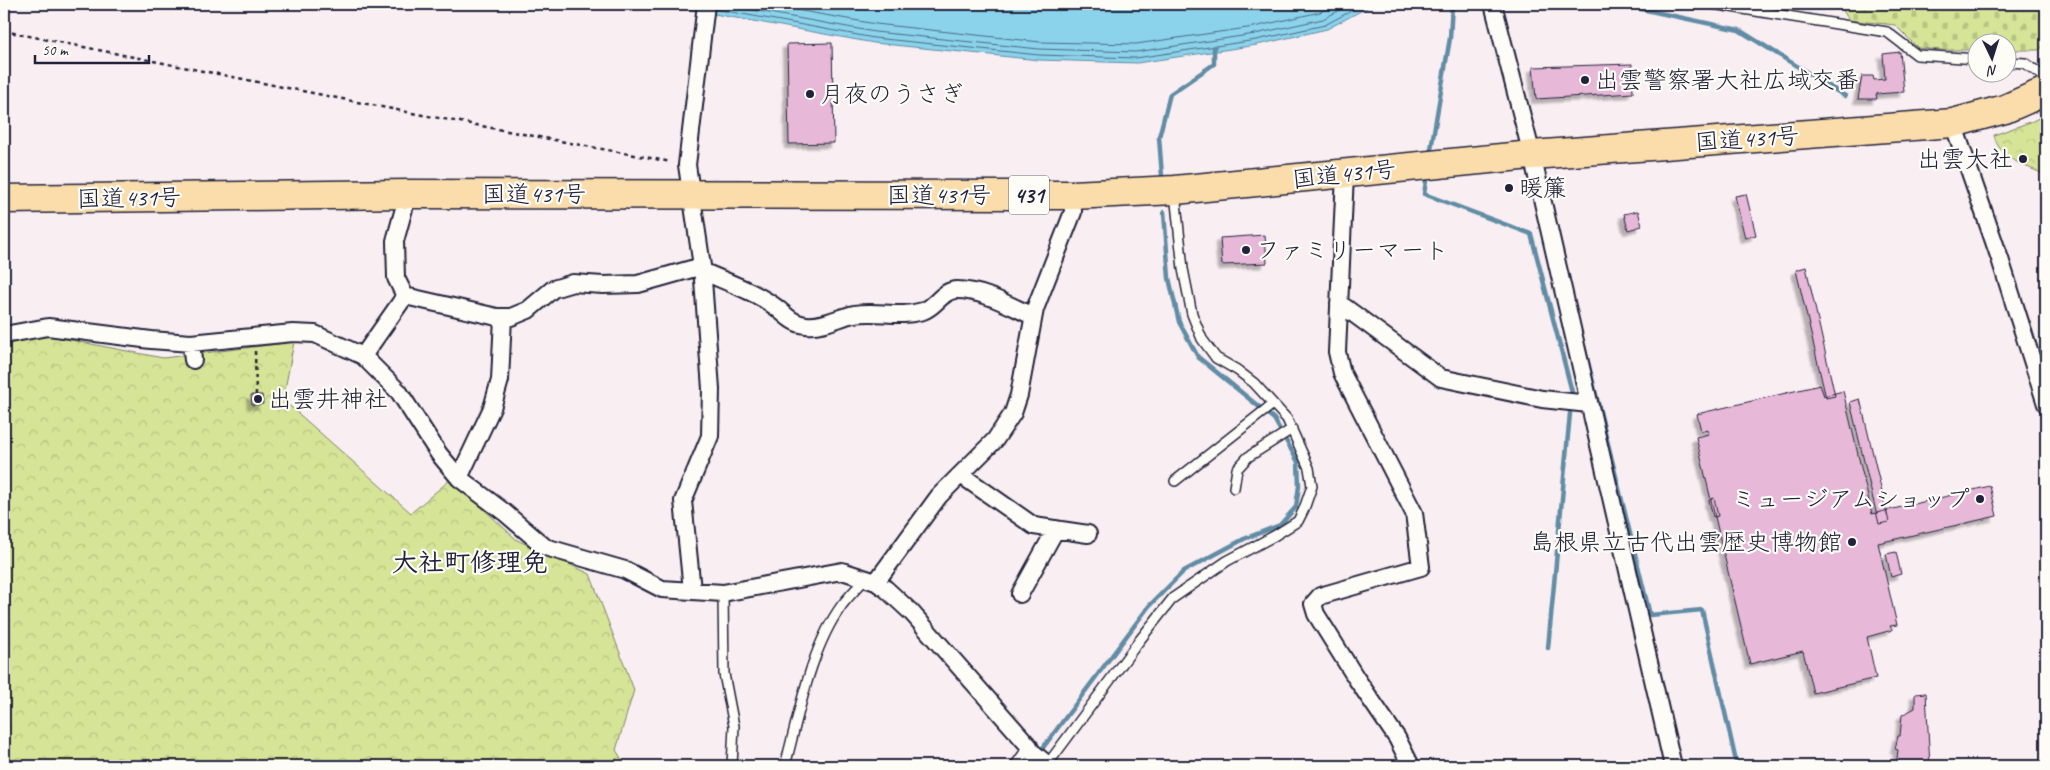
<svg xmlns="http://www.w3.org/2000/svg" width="2050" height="770" font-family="Caveat,'Klee One',sans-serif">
<defs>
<pattern id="forest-crowns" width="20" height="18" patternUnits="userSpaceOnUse" patternTransform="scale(1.25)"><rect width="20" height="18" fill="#d6e497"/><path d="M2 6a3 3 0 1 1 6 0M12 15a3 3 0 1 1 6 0" fill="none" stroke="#b7c383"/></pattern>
<pattern id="cemetery-stones" width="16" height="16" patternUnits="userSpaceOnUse" patternTransform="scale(1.25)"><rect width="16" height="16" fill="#d6e497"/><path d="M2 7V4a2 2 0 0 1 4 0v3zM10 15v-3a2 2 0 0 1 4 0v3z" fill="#b7c383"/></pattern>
<filter id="shadow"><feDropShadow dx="-4.5" dy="4.5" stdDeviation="1" flood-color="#0004"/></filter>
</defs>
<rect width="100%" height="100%" fill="#f9eef1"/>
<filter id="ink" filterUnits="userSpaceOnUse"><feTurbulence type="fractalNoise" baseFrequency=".02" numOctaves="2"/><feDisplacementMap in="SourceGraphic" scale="10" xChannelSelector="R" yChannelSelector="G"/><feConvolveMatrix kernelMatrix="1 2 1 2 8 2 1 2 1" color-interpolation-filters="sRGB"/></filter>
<g filter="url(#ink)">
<path fill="url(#forest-crowns)" stroke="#7c8369" d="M2046,114V175C2026,166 1999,159 1994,135L2033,121Z
M4,331H24L163,358L294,342L283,400L411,513L451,479L517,540L590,574L634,690L616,750L626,766H4Z"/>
<path fill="url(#cemetery-stones)" stroke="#7c8369" d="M1839,4H2046V44L2039,50H2008V42H1978L1977,50H1941L1918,48L1895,25L1849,20Z"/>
<path fill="#8ad3eb" stroke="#608ca5" d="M659,4H1374L1327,29L1257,45L1137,63L1039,60L874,43Z"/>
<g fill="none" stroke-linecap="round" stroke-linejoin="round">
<path stroke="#4c6981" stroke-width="1" d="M719,4L875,32L1039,49L1136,52L1255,34L1323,19L1351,4
M762,4L876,24L1040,42L1136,44L1254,27L1320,12L1335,4
M715,9L874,38L1039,55L1136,58L1256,40L1325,25L1364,4"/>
<path stroke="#608ca5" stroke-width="4.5" d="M1618,4L1739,30L1845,96
M1430,155L1450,38L1452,4
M1427,175L1424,194L1531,234L1572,392L1548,648
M1162,176L1159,137L1170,94L1214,64V47
M1583,342L1650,615L1702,610L1737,766
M1039,753L1149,606L1184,571L1244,539L1280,525L1296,507L1299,486L1298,462L1274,419L1198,357L1179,322L1169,278L1164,212"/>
</g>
<path fill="#e8b8d9" stroke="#22223b" filter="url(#shadow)" d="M832,43L834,143L789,144L787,44Z
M1900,52L1904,92L1876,94L1877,99H1858L1862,76H1873L1874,80L1885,79L1883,54Z
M1632,64L1633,93L1536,99L1533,67Z
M1746,194L1756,235L1745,238L1735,196Z
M1638,211L1642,226L1628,230L1624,214Z
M1265,235L1267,263L1222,265L1220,238Z
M1806,267L1835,396L1826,398L1796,270Z
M1820,385L1824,396L1843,391L1872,514L1990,486L1997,516L1878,543L1897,625L1890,626L1892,630L1867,637L1876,678L1813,693L1803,651L1750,664L1696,437L1709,434L1708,430L1701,431L1697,414Z
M251,395H262L263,404L252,405Z
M1860,399L1889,522L1879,524L1850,402Z
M1714,498L1718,516L1713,517L1709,500Z
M1896,552L1901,574L1891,577L1886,554Z
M1926,693L1930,766H1896L1898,750L1895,749L1898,736H1900L1902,715L1915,708V694Z"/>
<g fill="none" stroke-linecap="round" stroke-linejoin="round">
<g stroke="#22223b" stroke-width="12">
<path id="lane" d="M1712,4L1887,32L1917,55L1978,59
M2008,62L2025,63L2046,78
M1175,481L1273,404
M1234,488L1237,469L1248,457L1292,429
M723,593L724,674L734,726L732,766
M1047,765L1139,641L1173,598L1227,561L1274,536L1298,521L1304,509L1312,486L1309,468L1287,419L1254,383L1237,370L1216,358L1202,339L1192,314L1183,269L1175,193
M785,766C799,714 810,649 842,605C849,596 858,587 865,579
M1015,766L1029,746"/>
</g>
<g stroke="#22223b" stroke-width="20">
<path id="street" d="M1493,4L1532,155L1673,766
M1953,123L2000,259L2046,404
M1345,174L1337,352L1342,373L1414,513L1421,567L1320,596L1313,604L1316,614L1356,678L1397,738L1411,766
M408,194L395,241L396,278L405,296L497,317H511L528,310L553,289L573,283L603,285L638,284L702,266
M702,271C727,282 756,292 777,308C787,316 793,324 806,325C823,327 839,317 854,314C877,310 900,318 923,311C936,307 942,290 957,290C983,290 1010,306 1033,316
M1339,303L1441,378L1542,399L1589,404
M4,335L48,327L151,340L191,343L293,333L315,334L363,356L399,392L439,454L459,478L504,512L545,547L625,570L662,589L723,593L842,571L876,582L886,589L912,613L1029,746L1031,751L1049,766
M191,343L193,360
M363,356L405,296
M961,475L1034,526L1088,534
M459,478L492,408L500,380L503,317
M876,582L939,496L995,440L1013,413L1019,395L1035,309L1073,212L1072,195
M692,590L683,501L710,436L711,389L702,266L687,165L706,4
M1020,594L1056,529"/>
</g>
<g stroke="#22223b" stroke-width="31">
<path id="highway" d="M4,199L408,194L1072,195L1175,190L1532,155L1953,123L2005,109L2046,91"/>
</g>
<path stroke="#22223b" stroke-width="2.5" stroke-dasharray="4 4" stroke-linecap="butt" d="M4,31L407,112L671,162
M255,351L256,395"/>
<use href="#lane" stroke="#fdfcf7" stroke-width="9"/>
<use href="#street" stroke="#fdfcf7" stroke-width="16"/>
<use href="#highway" stroke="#fbddab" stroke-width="28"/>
</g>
</g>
<g fill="#22223b" stroke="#fdfcf7" stroke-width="2">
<circle cx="1585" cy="80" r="5"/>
<circle cx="810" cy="94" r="5"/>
<circle cx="2023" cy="159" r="5"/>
<circle cx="1509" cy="188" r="5"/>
<circle cx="1246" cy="250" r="5"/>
<circle cx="258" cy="399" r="5"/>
<circle cx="1980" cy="499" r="5"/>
<circle cx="1852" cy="542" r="5"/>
</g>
<g text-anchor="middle" stroke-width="4.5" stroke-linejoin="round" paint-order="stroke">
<rect fill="#fdfcf7" stroke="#646373" stroke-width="1" x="1009" y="175.5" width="40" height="39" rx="4"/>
<g font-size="22" font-weight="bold" fill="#22223b">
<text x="1029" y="203">431</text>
</g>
<g font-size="24" fill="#22223b" stroke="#fdfcf7" text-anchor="start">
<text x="1595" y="88">出雲警察署大社広域交番</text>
<text x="820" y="102">月夜のうさぎ</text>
<text x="2013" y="167" text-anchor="end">出雲大社</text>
<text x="1519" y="196">暖簾</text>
<text x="1256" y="258">ファミリーマート</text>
<text x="268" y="407">出雲井神社</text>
<text x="1970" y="507" text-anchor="end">ミュージアムショップ</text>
<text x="1842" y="550" text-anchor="end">島根県立古代出雲歴史博物館</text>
</g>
<g font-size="24" fill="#22223b" stroke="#fdfcf7">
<text transform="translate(1747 139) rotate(-4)" y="8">国道431号</text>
<text transform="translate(1344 174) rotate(-6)" y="8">国道431号</text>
<text x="534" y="202">国道431号</text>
<text x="939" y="203">国道431号</text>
<text transform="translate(129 198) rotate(-1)" y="8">国道431号</text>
</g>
<g font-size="26" font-weight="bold" fill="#22223b" stroke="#fdfcf7">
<text x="470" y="571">大社町修理免</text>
</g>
</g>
<rect width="2050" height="770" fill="none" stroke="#fdfcf7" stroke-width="20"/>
<rect x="10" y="10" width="2030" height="750" fill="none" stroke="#22223b" stroke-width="2" filter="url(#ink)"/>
<g transform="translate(1992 58) rotate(176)"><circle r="24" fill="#fdfcf7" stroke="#a5a5ac"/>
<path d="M0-4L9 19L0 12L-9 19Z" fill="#22223b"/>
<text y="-8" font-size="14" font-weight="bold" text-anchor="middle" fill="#22223b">N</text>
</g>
<path d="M35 55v8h114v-8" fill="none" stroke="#22223b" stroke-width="2.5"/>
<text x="42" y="55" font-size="15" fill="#22223b" stroke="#fdfcf7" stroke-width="4" paint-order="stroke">50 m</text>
</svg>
